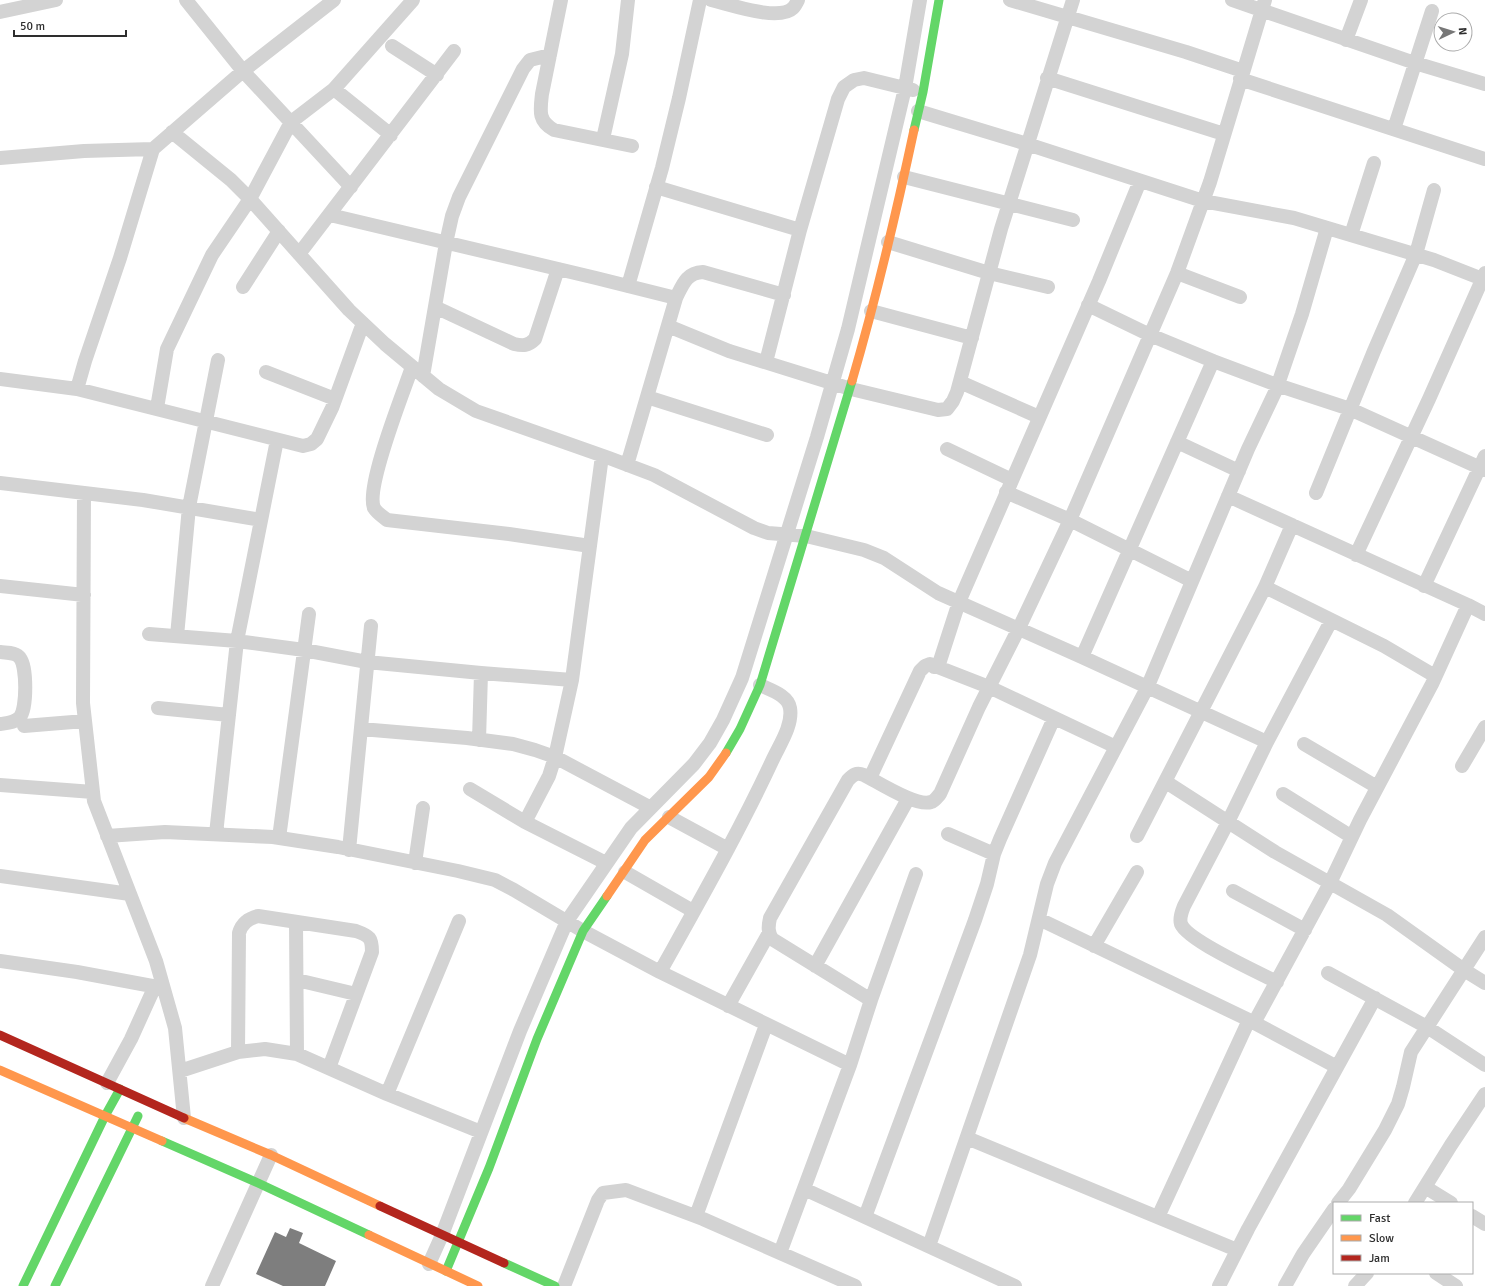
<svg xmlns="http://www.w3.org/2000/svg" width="1485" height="1286" font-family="Signika,sans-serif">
<rect width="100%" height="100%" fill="#fff"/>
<path fill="#7e7e7e" d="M290,1228L303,1233L299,1243L336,1261L325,1286H283L256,1274L275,1232L286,1237Z"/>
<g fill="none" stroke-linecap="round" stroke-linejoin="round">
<path stroke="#d3d3d3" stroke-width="14" d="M186,0L243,71L351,187
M561,0L542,94C540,111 538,121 554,130L632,146
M711,0C729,4 779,22 793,8C795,6 797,2 798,0
M1010,0L1186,52L1243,71
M1232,0L1415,63L1485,84
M0,12L56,0
M1346,40L1361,0
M392,46L437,75
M1047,78L1224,134
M1240,79L1485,159
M334,89L391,135
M918,111L1027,144L1203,201L1294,218L1434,260L1485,280
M1394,129L1432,11
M172,132L231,180L250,199L349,310L385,344L439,389L476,411L609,458L654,475L754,528L768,533L806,536L864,550L884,558L938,593L1082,657L1267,742
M603,139L622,54L628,0
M0,158L84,151L153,149
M904,177L1073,220
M656,187L800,230
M330,215L596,278L676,298
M1351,235L1374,163
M888,242L989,273L1048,287
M299,254L454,51
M1177,273L1240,297
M628,286L662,168L679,98L700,0
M243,287L279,231
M1088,305L1150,335L1213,361L1277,385L1350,409L1485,470
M435,307L514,344C523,346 528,346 535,339L558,269
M871,311L972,338
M668,326L729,351L851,389L938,410L947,409L953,401L957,392L1001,229L1073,0
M766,362L800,230L838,99L844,87L854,80L864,78L913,90
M412,367C404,391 365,487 374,508C377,513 382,516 387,520L509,534L590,546
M266,372L335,399
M423,376L446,243L452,216L459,197L523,69L530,60L550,55
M0,379L77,389L303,446L311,444L317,439L332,408L363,323
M960,382L1039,417
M77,389L85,361L120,258L153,149L243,71L334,0
M647,397L767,435
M157,408L167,349L212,255L250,199L291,122L334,89L413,0
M1177,442L1239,471
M947,449L1012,480
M627,465L676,298C683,284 686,273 703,272L784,295
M0,483L143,500L261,520
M1006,492L1070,520L1192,581
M84,493L83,703L94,801L156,961L175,1028L184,1118
M1316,493L1374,351L1416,254L1434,190
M1228,496L1468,605L1485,614
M1356,555L1429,399L1485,273
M0,586L84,595
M1424,586L1485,456
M1265,587L1384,646L1435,676
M149,634L237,641L304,650L367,662L481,673L572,680
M177,636L189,507L218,360
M0,652C7,653 16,652 20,658C27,667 27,708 20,717C15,723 7,723 0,724
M1082,657L1213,361
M934,667H938L959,602L1099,281L1140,181
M158,708L229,715
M24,726L85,721
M361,729L467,738L513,744L535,750L555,757L651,808
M479,740L481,673
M1304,744L1377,787
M1462,766L1485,727
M870,778L920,671L925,666L930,664L989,687L1116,747
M1166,782L1275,852L1387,915L1464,970L1485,983
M0,785L93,792
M470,789L525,822L606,863
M1283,794L1352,837
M669,817L728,849
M525,822L549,776L555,757L572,680L602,456
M216,834L237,641L277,440
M948,834L994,854
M107,836L165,832L273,837L338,847L458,871L495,880L514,890L583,931L660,972L850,1065
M1137,836L1265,587L1292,525
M279,838L309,614
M349,850L371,626
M415,863L423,808
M625,872L693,911
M0,876L130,894
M1233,891L1305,930
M1039,919L1249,1020L1337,1067
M296,922L297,1054
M1094,946L1137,872
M0,961L77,972L163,988
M815,966L908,799
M660,972C699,902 739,832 773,759C780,744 793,725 790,708C788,695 770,690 760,685
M1328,973L1427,1027L1485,1065
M297,980L356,994
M1277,982C1259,973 1187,940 1181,924C1179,918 1182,911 1184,906L1228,822L1267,742L1331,621
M871,1000L772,939C768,932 768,927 770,918L848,780C853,775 856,772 864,775C878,782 916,807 931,802C935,801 937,797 940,794L979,707L1019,628L1070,520L1177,273L1210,182L1265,0
M728,1006L769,933
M1254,1023L1330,883L1360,820L1432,684L1468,605
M238,1052L239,933C242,923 248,919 258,916L356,931C370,936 372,938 372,952L329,1068
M180,1071L238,1052L265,1049L297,1054L387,1094L481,1132
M107,1083L131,1039L155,986
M387,1094L459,921
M967,1138L1237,1250
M1425,1187L1451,1203
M804,1189L1015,1286
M1338,1203L1349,1189L1385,1130L1398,1104L1403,1087L1411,1052L1485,937
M1415,1203L1451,1145L1485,1094
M696,1216L766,1025
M1472,1216L1485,1224
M865,1217L975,920L987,884L994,854L1000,839L1054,718
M1158,1217L1249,1020
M929,1246L1030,955L1047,884L1055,863L1147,688L1248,449L1276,390L1302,314L1327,228
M780,1253L850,1065L871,1000L916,874
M429,1264L442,1235L520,1031L567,921L631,828L694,764L710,743L723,720L742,678L817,437L848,329L905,88L920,0
M1436,1273L1456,1286
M212,1286L271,1155
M564,1286L598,1200L603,1193L626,1190L703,1219L855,1286
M1219,1286L1248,1229L1375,998
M1285,1286L1303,1254L1334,1209
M1355,1286L1367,1273"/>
<path stroke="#63d668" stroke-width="9" d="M914,130L923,92L939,0
M726,753L740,729L760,685L852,381
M162,1141L258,1183L369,1235
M504,1263L555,1286
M446,1271L489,1168L537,1039L583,931L607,896
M23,1286L105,1116L120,1089
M55,1286L138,1116"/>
<path stroke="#ff974d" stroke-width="9" d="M852,381C876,299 896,214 914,130
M607,896L645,840L709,777L726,753
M0,1070L162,1141
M184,1118L271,1155L380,1206
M369,1235L478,1286"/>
<path stroke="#b3261e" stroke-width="9" d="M0,1035L184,1118
M380,1206L504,1263"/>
</g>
<rect x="1333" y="1202" width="140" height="72" fill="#ffffff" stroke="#ababab"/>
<rect x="1341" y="1215" width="20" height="6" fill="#63d668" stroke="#ababab"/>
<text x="1369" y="1222" font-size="12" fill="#2e2e2e">Fast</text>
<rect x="1341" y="1235" width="20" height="6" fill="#ff974d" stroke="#ababab"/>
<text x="1369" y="1242" font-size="12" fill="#2e2e2e">Slow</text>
<rect x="1341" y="1255" width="20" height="6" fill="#b3261e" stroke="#ababab"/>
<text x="1369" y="1262" font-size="12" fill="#2e2e2e">Jam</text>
<g transform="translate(1453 32) rotate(86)"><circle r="19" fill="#ffffff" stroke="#ababab"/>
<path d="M0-3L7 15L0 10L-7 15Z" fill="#777777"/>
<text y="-6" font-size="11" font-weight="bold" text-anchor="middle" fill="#2e2e2e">N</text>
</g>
<path d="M14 30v6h112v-6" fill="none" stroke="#2e2e2e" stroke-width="2"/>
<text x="20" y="30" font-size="12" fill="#2e2e2e" stroke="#ffffff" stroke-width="3" paint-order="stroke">50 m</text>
</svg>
